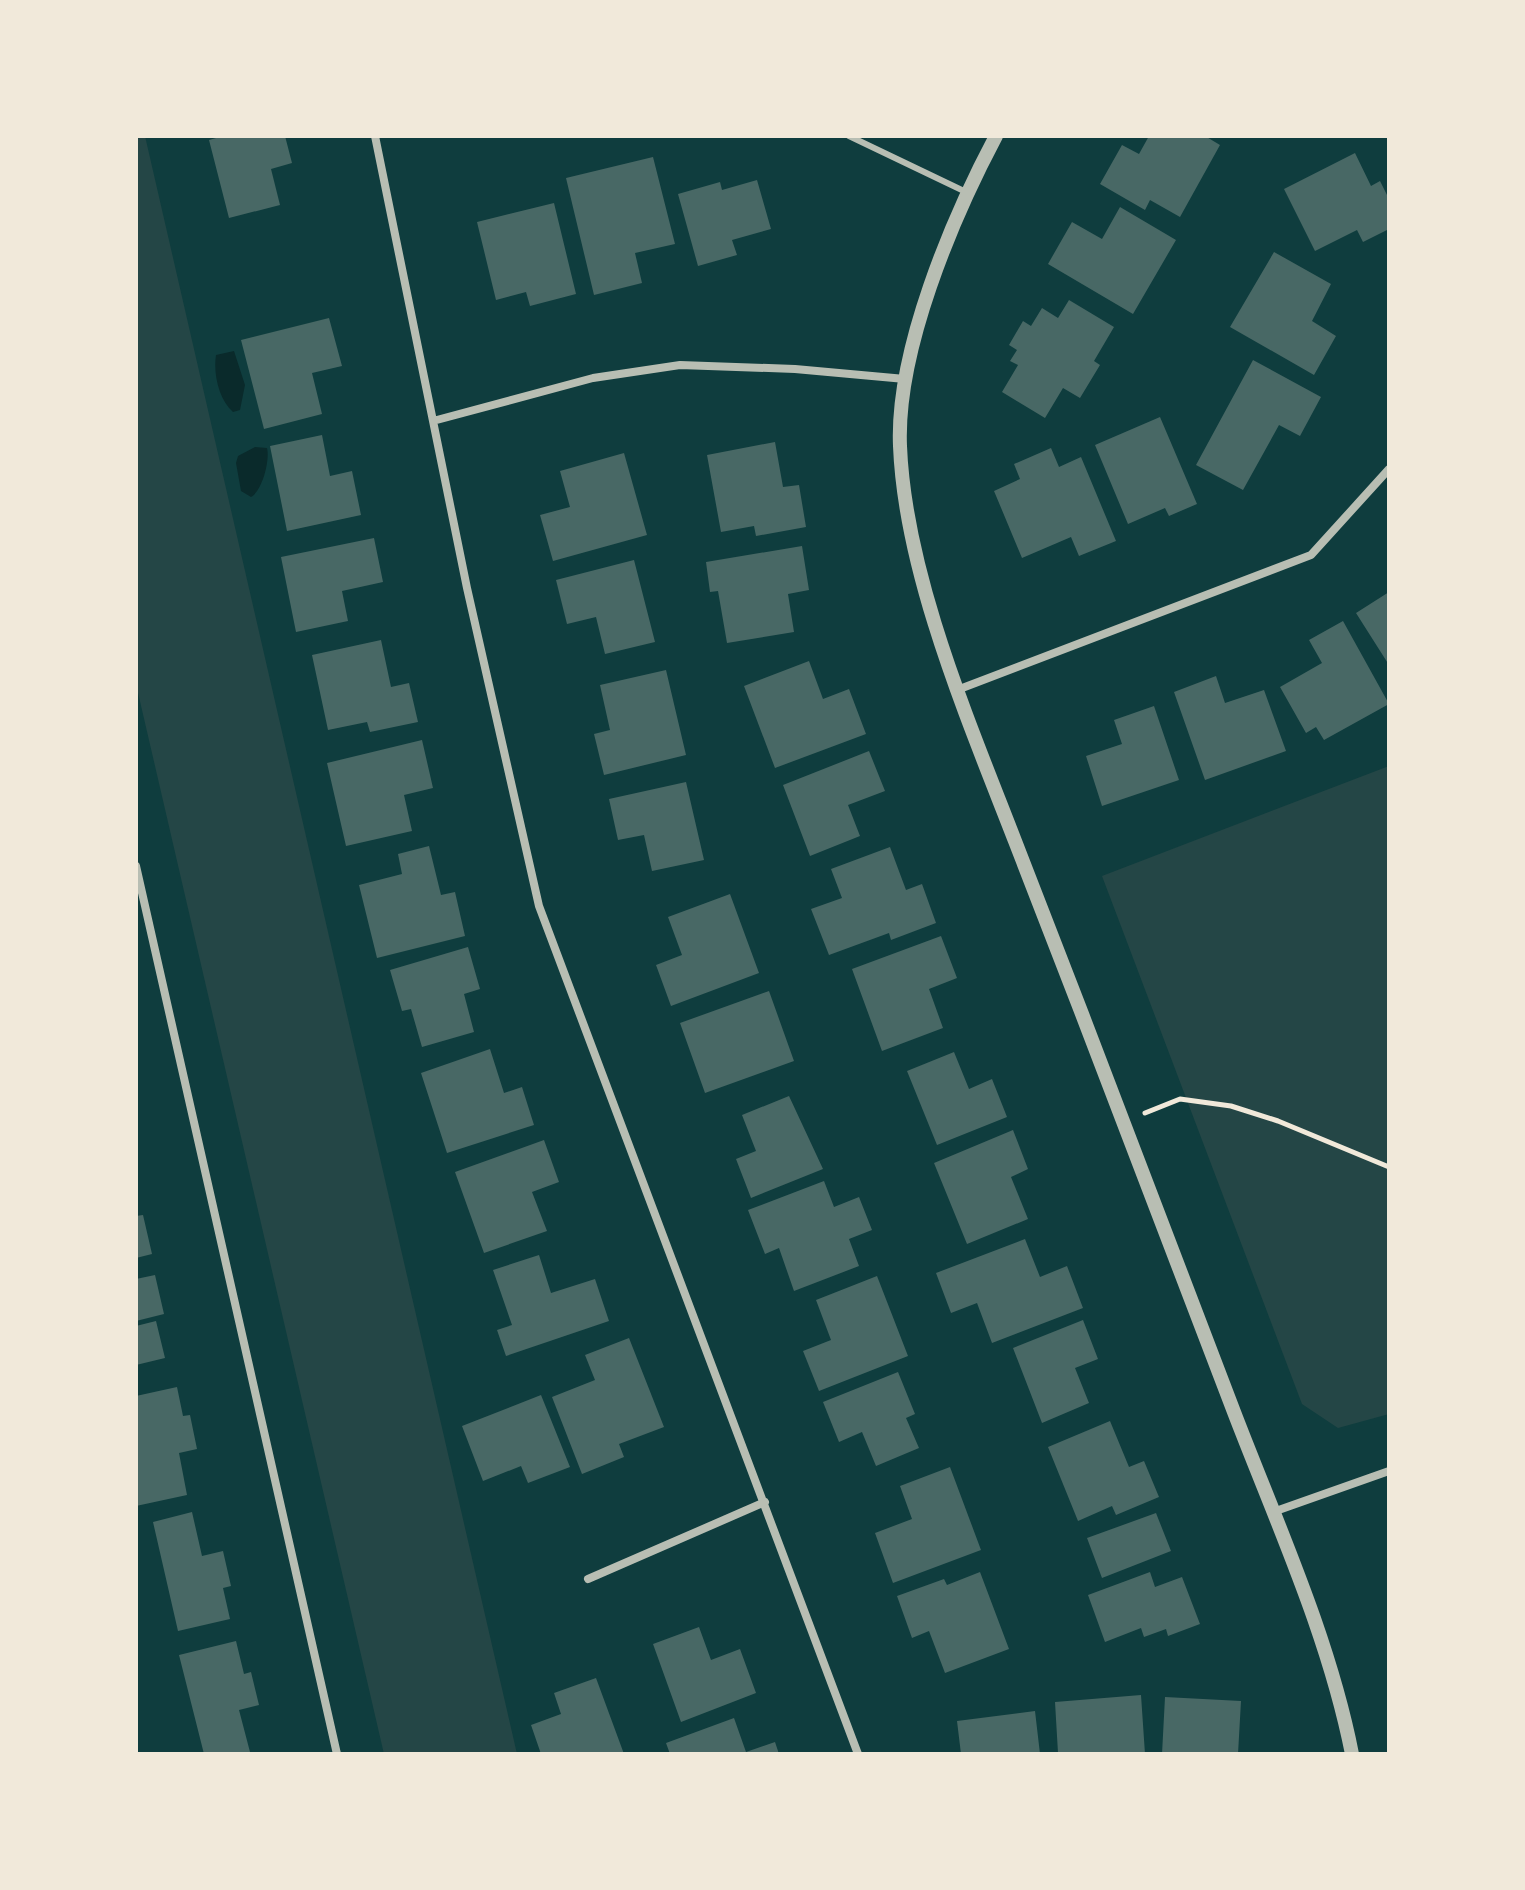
<svg xmlns="http://www.w3.org/2000/svg" width="1525" height="1890" font-family="'Space Grotesk',sans-serif">
<rect width="100%" height="100%" fill="#0f3d3e"/>
<path fill="#244646" d="M136,136H145L517,1754H384L136,684Z
M1389,766V1414L1338,1428L1302,1404L1102,876Z"/>
<path fill="#0a2a2b" d="M234,351L245,385L240,410L233,412C219,400 213,374 216,355Z
M255,447L267,448C270,459 263,490 251,497L241,491L236,463L238,456Z"/>
<path fill="#486865" d="M223,136H285L292,163L271,169L280,205L229,218L209,140Z
M1149,136H1205L1220,145L1180,217L1150,200L1145,210L1100,184L1122,145L1139,154Z
M1355,153L1371,186L1380,181L1389,199V229L1363,242L1357,230L1315,251L1284,189Z
M653,157L675,244L635,253L642,283L594,295L566,178Z
M757,180L771,229L732,240L737,255L698,266L678,194L720,182L722,190Z
M554,203L576,294L530,306L526,292L496,300L477,222Z
M1120,207L1176,240L1133,314L1048,264L1072,222L1102,239Z
M1274,252L1331,284L1312,321L1336,336L1314,375L1230,327Z
M1069,300L1114,327L1094,361L1100,365L1080,398L1063,388L1045,418L1002,392L1018,365L1010,361L1017,350L1009,345L1023,321L1031,326L1042,308L1058,318Z
M329,318L342,366L312,373L322,414L264,429L241,340Z
M1253,360L1321,397L1300,436L1279,425L1243,490L1196,465Z
M1160,417L1197,504L1169,516L1165,508L1128,524L1095,445Z
M322,435L330,476L352,471L361,515L287,531L270,446Z
M775,442L783,487L799,485L806,527L756,536L754,526L721,532L707,455Z
M1051,448L1059,467L1081,457L1116,541L1079,556L1071,537L1022,558L994,491L1020,479L1014,464Z
M624,453L647,535L553,561L540,515L570,507L560,471Z
M374,538L383,582L342,591L348,621L296,632L281,557Z
M802,546L809,590L788,594L794,632L727,643L718,591L710,592L706,562Z
M634,560L655,642L605,654L596,617L567,624L556,580Z
M1389,592V665L1356,613Z
M1343,621L1389,704L1324,740L1316,727L1306,733L1280,687L1322,663L1309,640Z
M381,640L391,687L409,683L418,722L370,732L367,722L328,730L312,655Z
M809,661L823,699L849,689L866,734L775,768L744,686Z
M666,670L686,755L604,775L594,734L610,730L600,685Z
M1216,676L1225,703L1264,690L1286,751L1205,780L1174,692Z
M1154,706L1179,780L1102,806L1086,756L1122,744L1114,720Z
M422,740L433,788L404,795L412,831L346,846L327,763Z
M869,751L885,791L848,805L860,836L810,856L783,785Z
M686,782L704,860L652,871L644,835L618,840L609,799Z
M429,846L441,895L455,892L465,936L377,958L359,885L402,874L398,854Z
M890,847L906,890L922,884L936,923L891,940L889,933L829,955L811,909L842,898L831,869Z
M730,894L759,973L671,1006L656,965L682,955L668,917Z
M941,936L957,978L929,989L943,1028L882,1051L852,969Z
M468,947L480,989L464,994L474,1032L422,1047L411,1009L402,1011L390,970Z
M769,991L794,1061L705,1093L680,1023Z
M490,1049L504,1093L522,1087L534,1125L447,1153L421,1073Z
M954,1052L969,1089L992,1079L1007,1117L937,1145L907,1071Z
M789,1096L823,1169L751,1198L736,1159L756,1151L742,1115Z
M1013,1130L1028,1169L1011,1177L1028,1219L967,1244L934,1163Z
M544,1140L559,1182L532,1192L547,1231L484,1253L455,1172Z
M824,1181L834,1207L859,1197L872,1230L849,1239L859,1266L794,1291L779,1248L765,1254L748,1210Z
M143,1215L152,1254L136,1258V1216Z
M1025,1239L1040,1277L1067,1266L1083,1308L992,1343L977,1303L951,1313L936,1273Z
M539,1255L551,1293L595,1279L609,1321L506,1356L497,1330L512,1325L493,1270Z
M155,1275L164,1314L136,1321V1279Z
M877,1276L908,1356L819,1391L803,1351L831,1340L816,1300Z
M1083,1320L1098,1359L1075,1368L1089,1403L1042,1423L1013,1348Z
M156,1321L165,1358L136,1365V1326Z
M629,1338L664,1427L619,1444L624,1457L582,1474L552,1397L595,1380L585,1355Z
M898,1372L915,1414L906,1418L919,1448L876,1466L862,1432L839,1442L823,1402Z
M177,1387L183,1416L190,1415L197,1449L179,1453L187,1495L136,1506V1396Z
M541,1395L570,1467L528,1483L521,1466L483,1481L462,1426Z
M1110,1421L1129,1467L1144,1461L1159,1497L1116,1515L1112,1506L1078,1521L1048,1447Z
M950,1467L981,1550L893,1583L875,1533L912,1519L900,1486Z
M192,1512L202,1556L223,1551L231,1586L223,1588L230,1619L178,1631L153,1522Z
M1156,1513L1171,1551L1102,1578L1087,1538Z
M980,1572L1009,1649L945,1673L929,1631L912,1638L897,1596L944,1579L947,1585Z
M1150,1572L1155,1587L1182,1577L1200,1624L1168,1636L1166,1629L1144,1637L1141,1628L1105,1642L1088,1595Z
M699,1627L711,1660L740,1649L756,1693L681,1722L653,1644Z
M236,1641L244,1674L251,1672L259,1705L239,1710L250,1752L204,1754L179,1655Z
M596,1678L624,1754H541L531,1725L561,1714L554,1693Z
M1141,1695L1145,1754L1058,1753L1055,1702Z
M1165,1697L1241,1701L1238,1754H1162Z
M1035,1711L1040,1754H961L957,1721Z
M734,1718L746,1752L775,1742L779,1754H670L666,1743Z"/>
<g fill="none" stroke-linecap="round" stroke-linejoin="round">
<path stroke="#f1e9da" stroke-width="5" d="M1145,1113L1180,1099L1231,1106L1278,1121L1389,1167"/>
<path stroke="#b8beb3" stroke-width="6" d="M849,136L966,192"/>
<path stroke="#b8beb3" stroke-width="8" d="M375,136L467,588L539,906L858,1754
M433,421L593,378L680,365L795,369L905,379
M957,690L1311,555L1389,469
M136,866L337,1754
M1273,1512L1389,1471
M588,1579L765,1502"/>
<path stroke="#b8beb3" stroke-width="14" d="M996,136C952,219 896,351 900,446C905,574 969,722 1015,841C1089,1031 1162,1222 1234,1412C1277,1524 1329,1637 1352,1754"/>
</g>
<rect width="1525" height="1890" fill="none" stroke="#f1e9da" stroke-width="276"/>
</svg>
